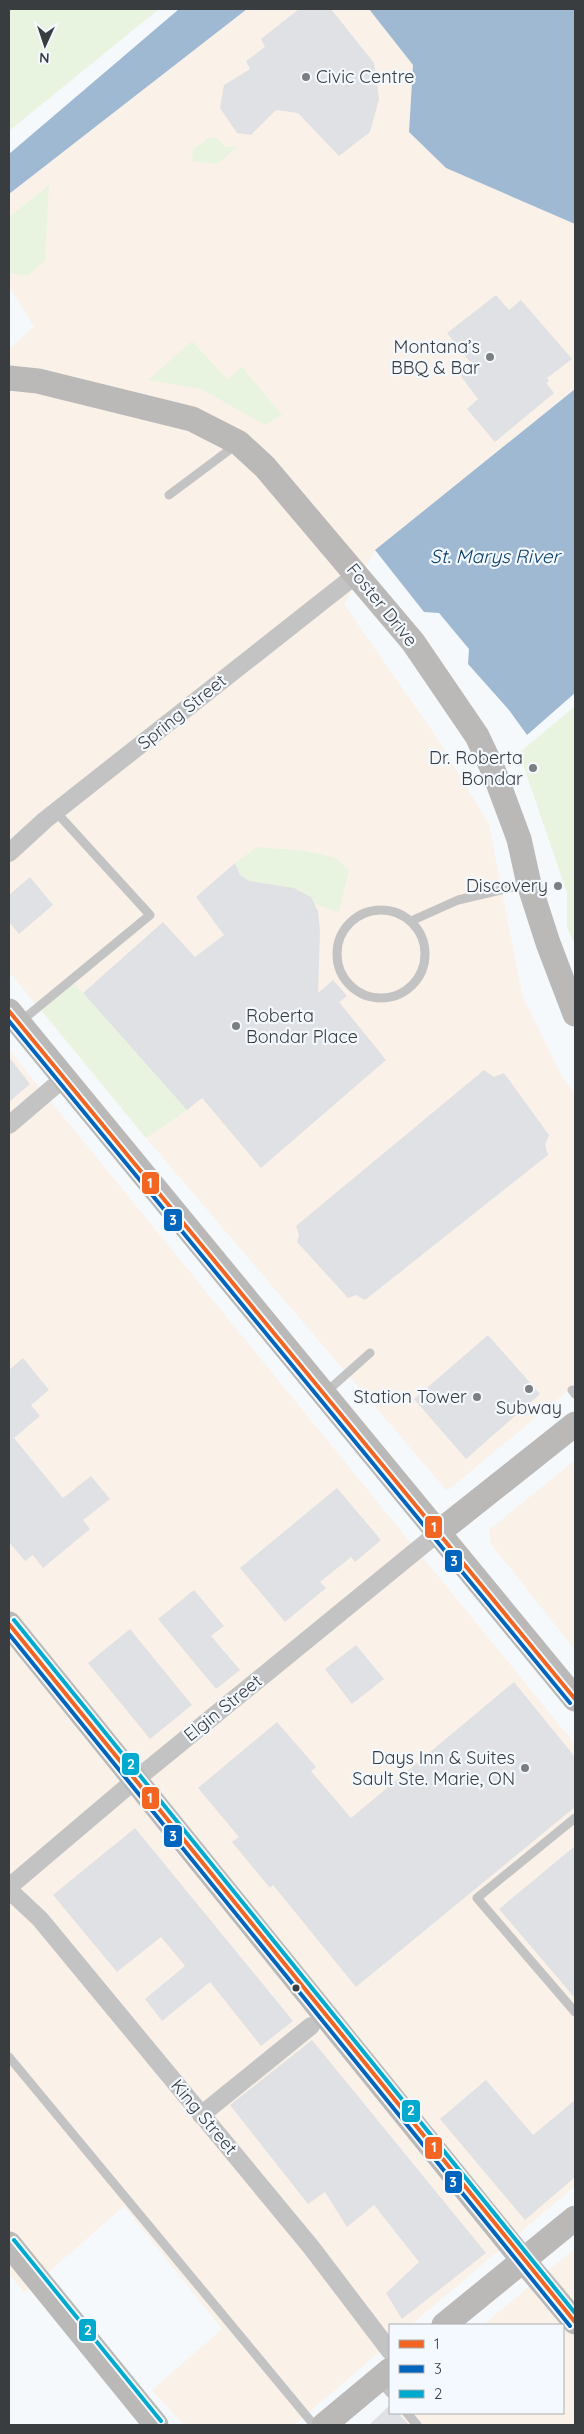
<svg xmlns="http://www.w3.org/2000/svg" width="584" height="2434" font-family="Quicksand,sans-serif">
<rect width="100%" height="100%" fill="#f6f9fb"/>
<path fill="#faf1e9" d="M247,9H369L413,65L409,132L446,168L575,224V389L376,550L344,604L437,738L489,824L522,995L563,1078L575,1093V1385L447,1491L146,1138L9,972V349L34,327L9,286V194Z
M9,1050L575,1744V2186L411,2325H390V2343L294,2425H184L152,2390L222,2329L124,2206L25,2293L9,2274Z
M575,1460V1650L491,1544L489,1530Z
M575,2248V2425H369L390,2405V2413H563V2325H483Z"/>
<path fill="#e9f4e0" d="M9,9H159L9,131Z
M210,137L218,139L225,147H237L217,164L192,161L193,149Z
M49,185L45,261L27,276L9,273V217Z
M192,341L227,379L242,367L282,415L265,425L201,389L148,380Z
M575,706V945L567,928V893L519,753Z
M257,847L306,851L336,858L349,870L339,912L314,904C298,875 261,894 242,877C238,874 237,867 235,863Z
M71,980L187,1110L146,1138L39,1007Z"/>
<path fill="#a0b9d3" d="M179,9H247L9,194V154Z
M369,9H575V224L446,168L409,132L413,65Z
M575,389V693L527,735L509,710L468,664L469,649L439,613L424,612L375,550Z"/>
<path fill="#e0e1e4" d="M299,9H331L374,63L379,99L370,132L339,156L298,113L276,110L251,135L237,133L220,108L224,85L250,69L246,61L265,47L261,39Z
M496,295L509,310L521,300L572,359L547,378L549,381L546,383L554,393L495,442L467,409L478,399L460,375L471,363L447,333Z
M235,863L240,875L249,881L294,888L311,897L318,911L320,931L318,993L333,980L347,996L339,1002L386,1060L261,1168L202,1098L187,1110L83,993L163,922L195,957L224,935L196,897Z
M30,877L53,905L19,934L9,922V895Z
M9,1057L30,1084L9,1102Z
M484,1070L494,1077L504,1073L549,1135L545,1145L548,1155L365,1300L356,1295L348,1298L297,1242L299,1235L296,1226Z
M488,1335L540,1394L466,1459L414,1399Z
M23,1358L49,1390L31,1405L40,1416L14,1438L63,1498L91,1476L110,1499L83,1520L90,1529L43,1568L33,1555L25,1561L9,1542V1370Z
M337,1488L381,1540L355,1562L351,1557L320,1582L326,1588L285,1622L240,1568Z
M194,1590L224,1626L211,1636L240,1670L216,1689L158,1619Z
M130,1629L192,1705L150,1739L88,1663Z
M356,1645L384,1679L352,1704L325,1669Z
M514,1682L575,1757V1807L356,1987L273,1885L270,1888L232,1842L239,1837L198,1788L277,1722L316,1767L311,1771L351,1818Z
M135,1828L293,2021L261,2046L210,1982L162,2021L145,1999L185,1966L161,1937L117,1972L53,1895Z
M575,1846V1998L499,1909Z
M312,2040L486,2253L402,2319L386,2293L419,2262L374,2205L347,2227L325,2192L308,2204L230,2105Z
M486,2080L533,2135L575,2100V2177L525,2220L440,2119Z
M390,2405V2413H398L409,2425H369Z"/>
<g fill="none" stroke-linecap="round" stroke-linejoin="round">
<path stroke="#c4c3c3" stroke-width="9" d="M169,495L236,445
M337 954a44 44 0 1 1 88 0a44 44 0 1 1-88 0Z
M411,921L458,900L527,884
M20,1022L150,915L56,812
M572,1390L575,1394
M325,1393L370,1353
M575,1818L477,1898L575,2012
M9,2057L314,2425
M379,2380L390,2393
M407,2413L417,2425"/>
<path stroke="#c4c3c3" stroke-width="18" d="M9,853L45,820L357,574
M9,1125L64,1078
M9,1887L134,1781L439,1532
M9,1890L40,1919L311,2247L390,2351
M201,2115L311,2026"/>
<path stroke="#bab9b8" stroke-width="25" d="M9,378L38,381L192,419L239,443L265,467L413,642L477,736L494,772L519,839L529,884L548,943L575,1014
M9,1011L575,1699
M439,1532L575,1424
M9,1624L523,2260L575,2322
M9,2244L156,2425
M444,2325L575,2218
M324,2425L390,2370"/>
<g stroke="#f3f9fe" stroke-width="8">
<path id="bus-1" d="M9,1011L575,1699
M9,1624L575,2322"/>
</g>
<g stroke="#f3f9fe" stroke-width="8">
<path id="bus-2" d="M9,1021L570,1703
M9,1634L570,2326"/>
</g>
<g stroke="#f3f9fe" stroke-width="8">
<path id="bus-3" d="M14,1620L575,2313
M14,2240L161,2421"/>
</g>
<use href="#bus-1" stroke="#f26522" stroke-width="4"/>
<use href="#bus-2" stroke="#0065bd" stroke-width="4"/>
<use href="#bus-3" stroke="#00a9ce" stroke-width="4"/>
</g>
<g fill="#7c7f81" stroke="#f3f9fe" stroke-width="2">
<circle cx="306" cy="77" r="5"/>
<circle cx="490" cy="357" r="5"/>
<circle cx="533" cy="768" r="5"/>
<circle cx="558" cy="886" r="5"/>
<circle cx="236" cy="1026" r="5"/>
<circle cx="529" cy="1389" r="5"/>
<circle cx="477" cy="1397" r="5"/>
<circle cx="525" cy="1768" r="5"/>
</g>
<circle fill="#3a3d40" stroke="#f3f9fe" stroke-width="2" cx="296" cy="1988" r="4.5"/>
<g text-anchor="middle" stroke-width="4.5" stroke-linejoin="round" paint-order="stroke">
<g font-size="18" fill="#3a3d40" stroke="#f3f9fe" text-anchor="end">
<text x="316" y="83" text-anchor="start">Civic Centre</text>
<text x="480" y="353">Montana’s<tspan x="480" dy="21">BBQ &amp; Bar</tspan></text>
<text x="523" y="764">Dr. Roberta<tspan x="523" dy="21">Bondar</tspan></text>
<text x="548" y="892">Discovery</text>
<text x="246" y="1022" text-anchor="start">Roberta<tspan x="246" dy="21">Bondar Place</tspan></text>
<text x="467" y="1403">Station Tower</text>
<text x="529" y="1414" text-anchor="middle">Subway</text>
<text x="515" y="1764">Days Inn &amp; Suites<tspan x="515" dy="21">Sault Ste. Marie, ON</tspan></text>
</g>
<g font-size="18" fill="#3a3d40" stroke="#f3f9fe">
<text transform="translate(382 605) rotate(51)" y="6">Foster Drive</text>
<text transform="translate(182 712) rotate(-39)" y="6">Spring Street</text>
<text transform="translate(223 1708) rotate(-39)" y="6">Elgin Street</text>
<text transform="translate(204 2117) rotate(50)" y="6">King Street</text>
</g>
<g font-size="19" font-style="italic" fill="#083e6c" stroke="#f3f9fe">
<text x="495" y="563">St. Marys River</text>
</g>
</g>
<g stroke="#f3f9fe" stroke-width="2">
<rect x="141" y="1171" width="19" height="24" rx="5" fill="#f26522"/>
<rect x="163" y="1208" width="20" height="24" rx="5" fill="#0065bd"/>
<rect x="424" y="1515" width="19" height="24" rx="5" fill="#f26522"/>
<rect x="444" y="1549" width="19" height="24" rx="5" fill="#0065bd"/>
<rect x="121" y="1752" width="19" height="24" rx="5" fill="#00a9ce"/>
<rect x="141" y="1786" width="19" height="24" rx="5" fill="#f26522"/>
<rect x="163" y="1824" width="20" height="24" rx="5" fill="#0065bd"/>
<rect x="401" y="2099" width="20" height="24" rx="5" fill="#00a9ce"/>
<rect x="424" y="2136" width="19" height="24" rx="5" fill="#f26522"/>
<rect x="444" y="2170" width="19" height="24" rx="5" fill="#0065bd"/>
<rect x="78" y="2318" width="19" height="24" rx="5" fill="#00a9ce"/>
</g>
<g font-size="14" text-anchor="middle" font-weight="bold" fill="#fff">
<text x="150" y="1188">1</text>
<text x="173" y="1225">3</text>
<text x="434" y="1532">1</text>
<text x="454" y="1566">3</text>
<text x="131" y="1769">2</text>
<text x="150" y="1803">1</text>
<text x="173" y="1841">3</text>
<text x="411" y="2115">2</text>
<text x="434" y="2152">1</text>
<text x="453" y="2187">3</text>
<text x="88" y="2335">2</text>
</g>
<rect width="584" height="2434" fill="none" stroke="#3a3d40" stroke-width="20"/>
<rect x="389" y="2324" width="175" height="90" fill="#f3f9fe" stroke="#a9aeb2"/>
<rect x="399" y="2340" width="25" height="8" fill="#f26522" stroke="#a9aeb2"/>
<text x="434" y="2349" font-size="15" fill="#3a3d40">1</text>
<rect x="399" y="2365" width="25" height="8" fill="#0065bd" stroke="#a9aeb2"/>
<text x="434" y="2374" font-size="15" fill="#3a3d40">3</text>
<rect x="399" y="2390" width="25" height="8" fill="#00a9ce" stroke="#a9aeb2"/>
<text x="434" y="2399" font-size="15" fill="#3a3d40">2</text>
<g transform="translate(45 45) rotate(183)" stroke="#f3f9fe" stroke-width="4" paint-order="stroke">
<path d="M0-4L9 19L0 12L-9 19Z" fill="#3a3d40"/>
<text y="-8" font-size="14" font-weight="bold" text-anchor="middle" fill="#3a3d40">N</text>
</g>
</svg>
